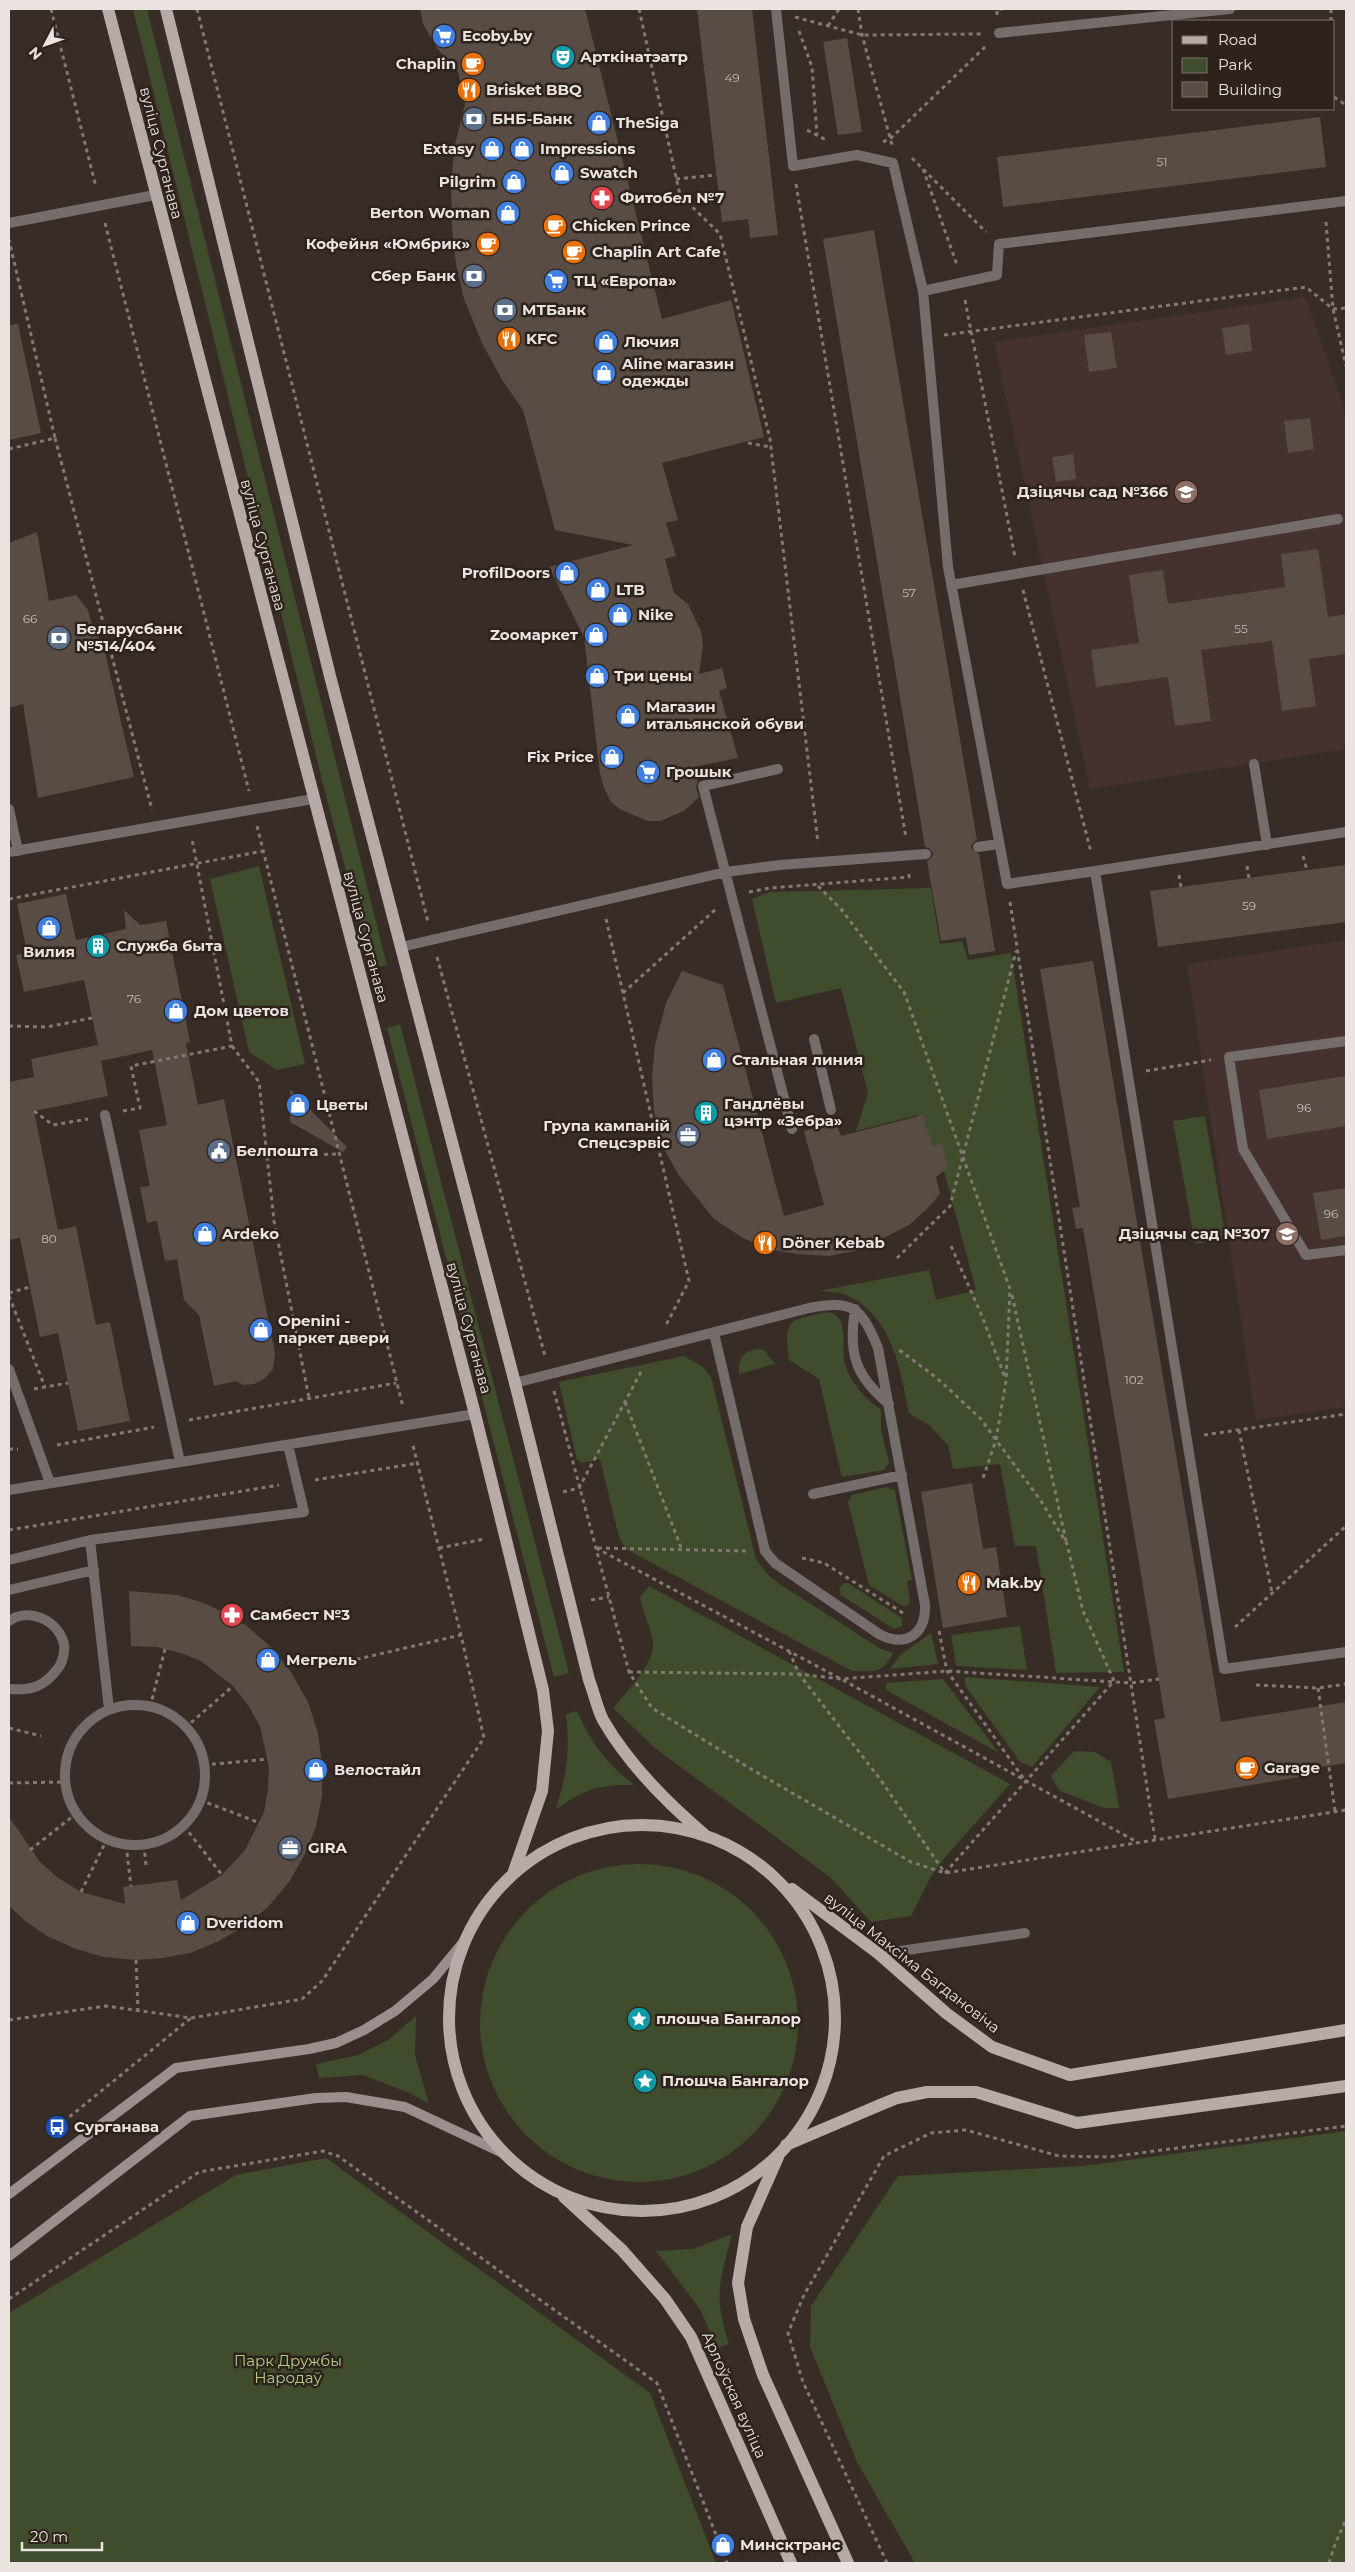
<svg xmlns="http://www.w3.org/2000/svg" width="1355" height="2572" font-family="Montserrat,sans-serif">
<rect width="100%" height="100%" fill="#382c26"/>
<path fill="#45312e" d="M1306,297L1346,415V749L1090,789L994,342Z
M1346,940V1407L1256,1420L1187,964Z"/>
<path fill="#3f4d2d" d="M133,9H147L387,965L372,968L325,792Z
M259,866L305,1064L277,1070L249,1052L210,879Z
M931,888L940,944L962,941L968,960L1011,953L1124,1672L1056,1673L1036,1546H1015L1000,1464L953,1469L948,1445L929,1425L909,1413C900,1369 893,1316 846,1295C839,1291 828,1292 819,1291L929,1270L936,1300L976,1290L937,1145L927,1146L918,1115L856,1131L868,1093L841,988L776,1003L752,899L770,892Z
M400,1024L569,1673L554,1677L387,1028Z
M1205,1116L1226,1239L1195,1244L1173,1121Z
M829,1312C851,1318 840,1347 845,1364C851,1384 865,1398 881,1410V1430L889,1463L884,1470L842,1477L819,1379L789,1360C783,1317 790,1320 829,1312Z
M757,1349L764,1350L775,1364L739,1374C738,1359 742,1352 757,1349Z
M684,1356L703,1367L711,1377L756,1559L769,1576L781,1585L881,1649L893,1653C882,1675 874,1671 852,1671L626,1549L619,1537L600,1459L582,1463L577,1460L559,1382Z
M887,1487L895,1491L912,1580L907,1581L910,1601L907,1606H903L869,1585L848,1502L852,1495Z
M844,1583H848L902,1618V1626L894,1629L841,1595L839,1588Z
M649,1586L1010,1784L946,1856L930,1878L911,1916L871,1922L830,1877L655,1748L613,1708C626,1693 655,1663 653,1642C651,1627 642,1612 640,1597Z
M1020,1626L1027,1670L956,1666L951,1635Z
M931,1633L938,1664L890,1669L900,1655Z
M965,1677L1100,1687L1032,1767L1020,1762L965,1685Z
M943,1679L999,1753L886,1690V1683Z
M577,1711C593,1746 605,1761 634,1785C598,1784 586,1789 556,1809C567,1773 570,1751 566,1714Z
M1074,1751L1095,1752L1111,1762L1119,1808H1104L1060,1791L1051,1776Z
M480 2023a159 159 0 1 1 318 0a159 159 0 1 1-318 0Z
M416,2016L415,2055L429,2104L412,2094L363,2075L319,2078L316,2064L358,2055L388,2040Z
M1346,2131V2563H915L857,2462L810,2347L811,2306L898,2176L1083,2166Z
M326,2158L650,2393L716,2563H9V2313L236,2175Z
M732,2234C720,2281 713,2296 729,2344L717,2348L700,2309L656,2251L693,2249Z"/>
<path fill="#584c44" d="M420,9H585L662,319L731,300L764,437L662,463L678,520L666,523L676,556L665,559L674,593L688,604L701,631L703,646L699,674L722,668L727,688L719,691L738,758L694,767L698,781L696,787L699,797L684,811L660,821H648L621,810L611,802L604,788L600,774L584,637L549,567L633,545L555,530L523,410L502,380L482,343L464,299L456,264L452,226L451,181L455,145L465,104L458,72L437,48L423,24Z
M697,9H752L778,235L750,238L748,219L722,222Z
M847,38L862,132L838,135L823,42Z
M1320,117L1326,167L1003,207L997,157Z
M874,230L977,840L972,844L971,848L979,854L995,951L969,955L966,937L941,941L927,861L932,857L933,853L929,848L925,847L823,239Z
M18,324L41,433L9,440V325Z
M1249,324L1252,351L1226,355L1222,328Z
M1111,332L1117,368L1089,372L1084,335Z
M1310,418L1314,449L1288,453L1284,421Z
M1073,454L1076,479L1056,482L1052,457Z
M37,532L49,601L76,595L88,610L93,628L103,644L134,777L38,798L23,704L9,708V543Z
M1318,549L1328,617L1346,614V654L1309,659L1316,706L1282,711L1272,641L1201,650L1211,721L1175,726L1168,677L1096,687L1091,650L1139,643L1129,575L1163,570L1168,604L1285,587L1281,554Z
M1346,865V922L1158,947L1150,891Z
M66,894L76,940L126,929L124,910L140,925L166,921L190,1042L186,1043L198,1105L224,1099L275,1353L273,1369L264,1379L254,1384L243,1385L236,1381L214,1386L199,1315L184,1300L177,1259L165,1261L157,1221L147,1223L140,1187L150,1186L139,1130L167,1125L152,1050L101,1061L108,1096L34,1111L58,1230L76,1226L96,1325L110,1322L130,1421L78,1431L58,1333L40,1337L20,1238L9,1240V1082L34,1077L31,1059L98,1045L84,980L24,992L16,955L27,952L17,904Z
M1093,961L1221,1722L1346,1702V1763L1316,1768L1317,1774L1168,1799L1154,1720L1165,1718L1083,1228L1076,1229L1072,1208L1080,1207L1040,969Z
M682,971L723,985L784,1216L824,1205L804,1131L836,1122L841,1136L923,1115L932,1146L942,1143L948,1168L936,1177L940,1194L926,1210L909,1225L860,1250L829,1256L796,1254L769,1249L743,1238L714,1219L678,1174L664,1149L654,1112L652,1077L655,1045L666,1003Z
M1346,1076V1126L1267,1139L1259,1090Z
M290,1089L347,1147L343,1152L290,1122Z
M1346,1188V1236L1321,1240L1313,1193Z
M972,1483L983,1549L996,1547L1007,1617L943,1628L921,1492Z
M129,1591L177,1595L201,1602L223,1612L247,1626L272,1648L291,1672L308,1702L318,1733L322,1765V1796L316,1827L304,1856L289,1882L268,1907L245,1926L219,1941L190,1953L163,1958L136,1960L104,1957L76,1949L47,1936L24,1920L9,1906V1817L40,1862L57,1877L81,1892L125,1904L123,1887L177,1880L181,1900L222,1875L245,1850L264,1812L268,1789L269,1767L260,1726L248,1705L233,1686L201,1661L181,1653L156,1647L131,1646Z"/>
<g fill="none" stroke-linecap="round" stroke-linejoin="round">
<path stroke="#837974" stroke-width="3" stroke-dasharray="4 4" stroke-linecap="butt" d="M51,9L96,187
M197,9L428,922
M639,9L680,195L720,234L770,439L818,843
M858,9L862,35L892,145
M1331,9V21
M997,15V9H1004
M795,17L862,35L981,34
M828,26L839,9
M799,31L812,67L817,135
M1334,97L1346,105
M807,130L828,141
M883,142L891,138L986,46
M912,158L986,232
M923,169L957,265
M676,179L716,175
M796,184L906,838
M1326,222L1333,309L1346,366
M105,223L249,791
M965,300L1015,557
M944,335L1306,287L1333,309L1346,308
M55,438L152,810
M748,443L770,447
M9,449L55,438L9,240
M1023,590L1091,852
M257,826L403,1407
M1303,856L1307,870
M1247,866L1249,878
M1179,875L1181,887
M818,886L841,909L904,992L1010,1289L1006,1381L996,1440L983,1478
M749,892L770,888L909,877V874
M9,899L263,851
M1010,902L1155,1839
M606,919L689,1281L666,1325
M437,957L545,1356
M623,993L716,909
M9,1026L47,1027L92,1018
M232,1046L259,1082L274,1221L309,1398
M1146,1071L1211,1060
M34,1111L53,1125L88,1119
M123,1111L140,1108L131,1066L232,1046L192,839
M268,1156L338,1154
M951,1246L982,1316L1005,1378
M897,1258L950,1206L1016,951
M9,1293L30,1287
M1012,1295L1066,1541
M9,1296L45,1387
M34,1389L68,1383
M554,1391L629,1672L652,1708L751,1769L911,1862L945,1873L1346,1810
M625,1402L682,1550
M189,1420L396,1383
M1239,1430L1272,1593
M1204,1435L1346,1414
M57,1445L154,1427
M9,1449H18
M315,1480L418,1463
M563,1492L579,1488L642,1370
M9,1530L279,1485
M439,1548L485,1539
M596,1548L841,1679L1137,1842
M598,1548L747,1551
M802,1558L824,1563L906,1615
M591,1600L609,1597
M1235,1627L1346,1526
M939,1631L947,1671L1024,1779
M789,1651L799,1674L880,1779L945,1873L1114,1681L1083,1611L1067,1544L1041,1501L980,1418L937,1378L898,1349
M341,1663L461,1635
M629,1672L799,1674L841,1679L947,1671L1131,1683L1159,1679
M1256,1685L1318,1688L1346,1684
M1318,1688L1335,1811
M150,1707L165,1649
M9,1728L41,1736
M185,1728L233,1686
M204,1765L268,1759
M9,1783L65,1782
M200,1800L260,1823
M184,1826L222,1875
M126,1845L131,1886
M144,1845L146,1866
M30,1850L77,1813
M81,1892L107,1839
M136,1960L138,2009
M9,2020L106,2006L191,2018L302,1999L322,1981L484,1738L461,1635L412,1442
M57,2127L191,2018
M9,2299L199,2172L323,2151L338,2156L657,2383L727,2563
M887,2563L803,2382L788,2333L804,2295L884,2156L931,2133L966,2130L1059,2156L1109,2157L1346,2126
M1329,2563L1334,2547L1346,2519"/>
<path stroke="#746d6b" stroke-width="10" d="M776,9L793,166L857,155L893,163L923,291L948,567L1007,884L1095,871L1224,1669L1346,1652
M999,33L1230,9
M9,223L155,195
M923,291L997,275L999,244L1346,201
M951,585L1338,519
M1254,764L1267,845
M778,769L703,786L792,1129
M9,809L18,851
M978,847L998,844
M9,852L313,799
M1095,871L1346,832
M401,947L726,872L780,865L926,854
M814,1039L831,1110
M1346,1041L1229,1057L1243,1149L1306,1255L1346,1250
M105,1115L180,1462
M855,1309C848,1353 855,1376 889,1404
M9,1369L50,1483
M515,1383L809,1308C853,1300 861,1307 878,1348L925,1605C926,1635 905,1648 879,1634L775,1563L765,1551L714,1333
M9,1490L475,1414
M813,1494L902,1475
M90,1540L109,1709
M9,1560L90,1540L304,1512L288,1445
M9,1590L94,1570
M9,1621C29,1607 58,1620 64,1644C65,1651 63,1661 59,1667C45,1686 33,1691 9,1689
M65 1775a70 70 0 1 1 140 0a70 70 0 1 1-140 0Z
M879,1954L1025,1933"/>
<path stroke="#9b8f8d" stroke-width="10" d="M9,2194L176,2068L309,2049L336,2043L364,2030L395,2011L433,1979L466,1939
M9,2256L190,2116L316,2098L346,2097L405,2107L507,2155"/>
<path stroke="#b8aaa7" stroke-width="12" d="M108,9L475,1414L543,1690L548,1731L542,1791L513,1874
M166,9L330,676L515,1383L589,1680C594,1693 597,1708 603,1720C629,1765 666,1802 705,1835
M449 2018a193 193 0 1 1 386 0a193 193 0 1 1-386 0Z
M792,1889L879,1954L946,2013L992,2047L1070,2075L1346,2030
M786,2145L880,2105L897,2098L927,2092H976L1077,2123L1346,2086
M778,2157L747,2227L738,2283L744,2319L763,2375L848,2563
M564,2197L622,2250L665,2299L691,2337L791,2563"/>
</g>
<defs>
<g id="supermarket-disc" transform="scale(1.25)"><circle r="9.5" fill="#3f7fe0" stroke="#2e231c"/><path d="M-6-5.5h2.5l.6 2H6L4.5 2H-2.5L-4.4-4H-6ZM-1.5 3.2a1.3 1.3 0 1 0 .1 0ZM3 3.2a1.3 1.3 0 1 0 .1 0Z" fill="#fff"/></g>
<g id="theatre-disc" transform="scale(1.25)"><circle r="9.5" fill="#0f9aa8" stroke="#2e231c"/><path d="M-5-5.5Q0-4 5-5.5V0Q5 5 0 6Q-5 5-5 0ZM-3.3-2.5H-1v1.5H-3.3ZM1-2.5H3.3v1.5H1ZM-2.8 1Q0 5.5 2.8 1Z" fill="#fff"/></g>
<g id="cafe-disc" transform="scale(1.25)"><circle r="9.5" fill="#e8710a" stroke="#2e231c"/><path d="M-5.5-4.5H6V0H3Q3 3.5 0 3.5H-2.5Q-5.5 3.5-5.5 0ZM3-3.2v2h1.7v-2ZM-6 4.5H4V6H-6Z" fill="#fff"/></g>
<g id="restaurant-disc" transform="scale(1.25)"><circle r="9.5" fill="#e8710a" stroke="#2e231c"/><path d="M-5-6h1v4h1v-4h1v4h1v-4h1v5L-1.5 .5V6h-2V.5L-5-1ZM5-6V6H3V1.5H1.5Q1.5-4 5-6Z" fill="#fff"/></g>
<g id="bank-disc" transform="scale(1.25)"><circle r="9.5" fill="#5c6f8a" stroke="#2e231c"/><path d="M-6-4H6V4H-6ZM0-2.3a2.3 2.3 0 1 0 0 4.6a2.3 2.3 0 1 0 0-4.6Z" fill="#fff"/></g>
<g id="shop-disc" transform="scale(1.25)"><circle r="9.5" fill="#3f7fe0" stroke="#2e231c"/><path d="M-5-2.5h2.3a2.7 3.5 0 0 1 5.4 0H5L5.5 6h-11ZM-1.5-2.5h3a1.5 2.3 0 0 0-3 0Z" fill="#fff"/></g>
<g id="pharmacy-disc" transform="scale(1.25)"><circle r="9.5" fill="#e0444e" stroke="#2e231c"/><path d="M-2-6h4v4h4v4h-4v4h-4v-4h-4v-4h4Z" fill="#fff"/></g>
<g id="school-disc" transform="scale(1.25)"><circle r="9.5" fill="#8d6e63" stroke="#2e231c"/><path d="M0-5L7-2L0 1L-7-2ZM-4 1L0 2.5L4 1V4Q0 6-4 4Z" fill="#fff"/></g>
<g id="building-disc" transform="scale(1.25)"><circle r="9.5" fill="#0f9aa8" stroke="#2e231c"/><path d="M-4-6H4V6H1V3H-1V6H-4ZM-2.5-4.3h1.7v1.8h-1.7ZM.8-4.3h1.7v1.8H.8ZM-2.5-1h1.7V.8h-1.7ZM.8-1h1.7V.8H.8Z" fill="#fff"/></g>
<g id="office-disc" transform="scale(1.25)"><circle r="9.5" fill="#5c6f8a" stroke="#2e231c"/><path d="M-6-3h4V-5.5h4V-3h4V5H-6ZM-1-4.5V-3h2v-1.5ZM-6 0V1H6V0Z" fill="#fff"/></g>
<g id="civic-disc" transform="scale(1.25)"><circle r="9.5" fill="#5c6f8a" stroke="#2e231c"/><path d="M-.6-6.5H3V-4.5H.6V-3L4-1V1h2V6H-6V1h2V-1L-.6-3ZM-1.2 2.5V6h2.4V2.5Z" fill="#fff"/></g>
<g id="sight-disc" transform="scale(1.25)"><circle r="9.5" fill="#0f9aa8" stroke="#2e231c"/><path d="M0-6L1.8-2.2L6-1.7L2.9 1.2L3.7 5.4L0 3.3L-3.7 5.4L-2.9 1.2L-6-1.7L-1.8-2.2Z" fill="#fff"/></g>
<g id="bus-disc" transform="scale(1.25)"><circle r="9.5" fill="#1a4fb4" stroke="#2e231c"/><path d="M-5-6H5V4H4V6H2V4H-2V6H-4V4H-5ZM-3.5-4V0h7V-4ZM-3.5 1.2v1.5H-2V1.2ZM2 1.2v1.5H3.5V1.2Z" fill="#fff"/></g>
</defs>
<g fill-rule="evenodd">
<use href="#supermarket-disc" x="444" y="36"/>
<use href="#theatre-disc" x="563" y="57"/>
<use href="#cafe-disc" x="473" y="64"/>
<use href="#restaurant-disc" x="469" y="90"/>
<use href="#bank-disc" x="474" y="119"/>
<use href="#shop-disc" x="599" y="123"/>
<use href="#shop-disc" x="492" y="149"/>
<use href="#shop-disc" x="522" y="149"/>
<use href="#shop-disc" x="562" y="173"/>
<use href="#shop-disc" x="514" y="182"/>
<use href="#pharmacy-disc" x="602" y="198"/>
<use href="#shop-disc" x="508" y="213"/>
<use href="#cafe-disc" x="555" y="226"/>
<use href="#cafe-disc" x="488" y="244"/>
<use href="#cafe-disc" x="574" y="252"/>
<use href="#bank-disc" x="474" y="276"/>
<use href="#supermarket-disc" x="556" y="281"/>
<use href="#bank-disc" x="505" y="310"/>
<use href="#restaurant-disc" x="509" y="339"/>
<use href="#shop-disc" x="606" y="342"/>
<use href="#shop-disc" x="604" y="373"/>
<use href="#school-disc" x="1186" y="492"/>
<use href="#shop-disc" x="567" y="573"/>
<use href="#shop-disc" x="598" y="590"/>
<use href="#shop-disc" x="620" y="615"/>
<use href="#shop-disc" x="596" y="635"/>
<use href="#bank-disc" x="59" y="638"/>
<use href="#shop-disc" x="597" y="676"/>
<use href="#shop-disc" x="628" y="716"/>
<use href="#shop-disc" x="612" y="757"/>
<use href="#supermarket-disc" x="648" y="772"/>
<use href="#shop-disc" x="49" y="928"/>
<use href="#building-disc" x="98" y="946"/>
<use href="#shop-disc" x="176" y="1011"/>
<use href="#shop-disc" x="714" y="1060"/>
<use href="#shop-disc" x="298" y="1105"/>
<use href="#building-disc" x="706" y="1113"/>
<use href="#office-disc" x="688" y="1135"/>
<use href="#civic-disc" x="219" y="1151"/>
<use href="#shop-disc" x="205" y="1234"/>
<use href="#school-disc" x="1287" y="1234"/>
<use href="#restaurant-disc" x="765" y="1243"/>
<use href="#shop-disc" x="261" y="1330"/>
<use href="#restaurant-disc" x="969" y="1583"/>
<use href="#pharmacy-disc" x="232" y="1615"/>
<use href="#shop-disc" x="268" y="1660"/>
<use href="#cafe-disc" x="1247" y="1768"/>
<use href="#shop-disc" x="316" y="1770"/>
<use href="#office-disc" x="290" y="1848"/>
<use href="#shop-disc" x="188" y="1923"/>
<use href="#sight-disc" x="639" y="2019"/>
<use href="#sight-disc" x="645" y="2081"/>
<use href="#bus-disc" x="57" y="2127"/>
<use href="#shop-disc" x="723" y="2545"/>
</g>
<g text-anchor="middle" stroke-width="5" stroke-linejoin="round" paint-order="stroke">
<g font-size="12" fill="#c6bdb8">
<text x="732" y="82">49</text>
<text x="1162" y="166">51</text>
<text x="909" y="597">57</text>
<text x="30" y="623">66</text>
<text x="1241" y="633">55</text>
<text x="1249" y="910">59</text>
<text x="134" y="1003">76</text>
<text x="1304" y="1112">96</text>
<text x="1331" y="1218">96</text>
<text x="49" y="1243">80</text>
<text x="1134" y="1384">102</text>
</g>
<g font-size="15" font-weight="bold" fill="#ebe3df" stroke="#2e231c" text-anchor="start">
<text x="462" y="41">Ecoby.by</text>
<text x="580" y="62">Арткінатэатр</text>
<text x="456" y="69" text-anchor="end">Chaplin</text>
<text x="486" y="95">Brisket BBQ</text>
<text x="492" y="124">БНБ-Банк</text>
<text x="616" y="128">TheSiga</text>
<text x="474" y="154" text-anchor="end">Extasy</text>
<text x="540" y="154">Impressions</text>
<text x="580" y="178">Swatch</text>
<text x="496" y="187" text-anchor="end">Pilgrim</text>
<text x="620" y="203">Фитобел №7</text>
<text x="490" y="218" text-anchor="end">Berton Woman</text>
<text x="572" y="231">Chicken Prince</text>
<text x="470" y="249" text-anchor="end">Кофейня «Юмбрик»</text>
<text x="592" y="257">Chaplin Art Cafe</text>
<text x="456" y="281" text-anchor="end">Сбер Банк</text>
<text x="574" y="286">ТЦ «Европа»</text>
<text x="522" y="315">МТБанк</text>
<text x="526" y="344">KFC</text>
<text x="624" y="347">Лючия</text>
<text x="622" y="369">Aline магазин<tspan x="622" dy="17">одежды</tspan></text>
<text x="1168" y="497" text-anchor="end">Дзіцячы сад №366</text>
<text x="550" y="578" text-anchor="end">ProfilDoors</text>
<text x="616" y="595">LTB</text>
<text x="638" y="620">Nike</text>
<text x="76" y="634">Беларусбанк<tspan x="76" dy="17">№514/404</tspan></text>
<text x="578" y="640" text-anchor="end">Zooмаркет</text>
<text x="614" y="681">Три цены</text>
<text x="646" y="712">Магазин<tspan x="646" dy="17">итальянской обуви</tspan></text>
<text x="594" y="762" text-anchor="end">Fix Price</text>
<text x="666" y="777">Грошык</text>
<text x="116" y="951">Служба быта</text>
<text x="49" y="957" text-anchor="middle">Вилия</text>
<text x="194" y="1016">Дом цветов</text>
<text x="732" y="1065">Стальная линия</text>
<text x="724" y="1109">Гандлёвы<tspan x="724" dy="17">цэнтр «Зебра»</tspan></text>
<text x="316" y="1110">Цветы</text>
<text x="670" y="1131" text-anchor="end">Група кампаній<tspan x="670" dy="17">Спецсэрвіс</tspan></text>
<text x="236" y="1156">Белпошта</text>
<text x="222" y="1239">Ardeko</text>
<text x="1270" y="1239" text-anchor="end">Дзіцячы сад №307</text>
<text x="782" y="1248">Döner Kebab</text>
<text x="278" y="1326">Openini -<tspan x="278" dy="17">паркет двери</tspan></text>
<text x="986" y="1588">Mak.by</text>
<text x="250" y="1620">Самбест №3</text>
<text x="286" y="1665">Мегрель</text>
<text x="1264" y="1773">Garage</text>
<text x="334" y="1775">Велостайл</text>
<text x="308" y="1853">GIRA</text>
<text x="206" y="1928">Dveridom</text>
<text x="656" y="2024">плошча Бангалор</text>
<text x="662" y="2086">Плошча Бангалор</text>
<text x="74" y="2132">Сурганава</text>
<text x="740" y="2550">Минсктранс</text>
</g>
<g font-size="15" fill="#ebe3df" stroke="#2e231c">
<text transform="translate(161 153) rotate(76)" y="5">вуліца Сурганава</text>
<text transform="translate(263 545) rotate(75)" y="5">вуліца Сурганава</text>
<text transform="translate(366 937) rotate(75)" y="5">вуліца Сурганава</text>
<text transform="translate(469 1328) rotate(75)" y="5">вуліца Сурганава</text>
<text transform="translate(912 1963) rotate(38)" y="5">вуліца Максіма Багдановіча</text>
<text transform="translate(734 2395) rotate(66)" y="5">Арлоўская вуліца</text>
</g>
<g font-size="15" fill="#aecd84" stroke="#2e231c">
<text x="288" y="2366">Парк Дружбы<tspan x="288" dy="17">Народаў</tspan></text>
</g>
</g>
<rect width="1355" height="2572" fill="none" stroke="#ebe3df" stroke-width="20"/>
<rect x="1172" y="20" width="162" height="90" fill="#2e231c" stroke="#7a706a"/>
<rect x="1182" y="36" width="25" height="8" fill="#b8aaa7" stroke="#7a706a"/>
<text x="1218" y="45" font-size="15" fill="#ebe3df">Road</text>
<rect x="1182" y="58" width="25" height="15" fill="#3f4d2d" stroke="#7a706a"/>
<text x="1218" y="70" font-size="15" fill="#ebe3df">Park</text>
<rect x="1182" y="82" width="25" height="15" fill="#584c44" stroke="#7a706a"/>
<text x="1218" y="95" font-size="15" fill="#ebe3df">Building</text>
<g transform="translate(45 45) rotate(229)" stroke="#2e231c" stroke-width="4" paint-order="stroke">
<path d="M0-4L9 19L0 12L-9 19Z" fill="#ebe3df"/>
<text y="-8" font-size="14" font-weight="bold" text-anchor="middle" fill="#ebe3df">N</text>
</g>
<path d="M22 2542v8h80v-8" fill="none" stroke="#ebe3df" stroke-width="2.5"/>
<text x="30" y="2542" font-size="15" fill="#ebe3df" stroke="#2e231c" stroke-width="4" paint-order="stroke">20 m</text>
</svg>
